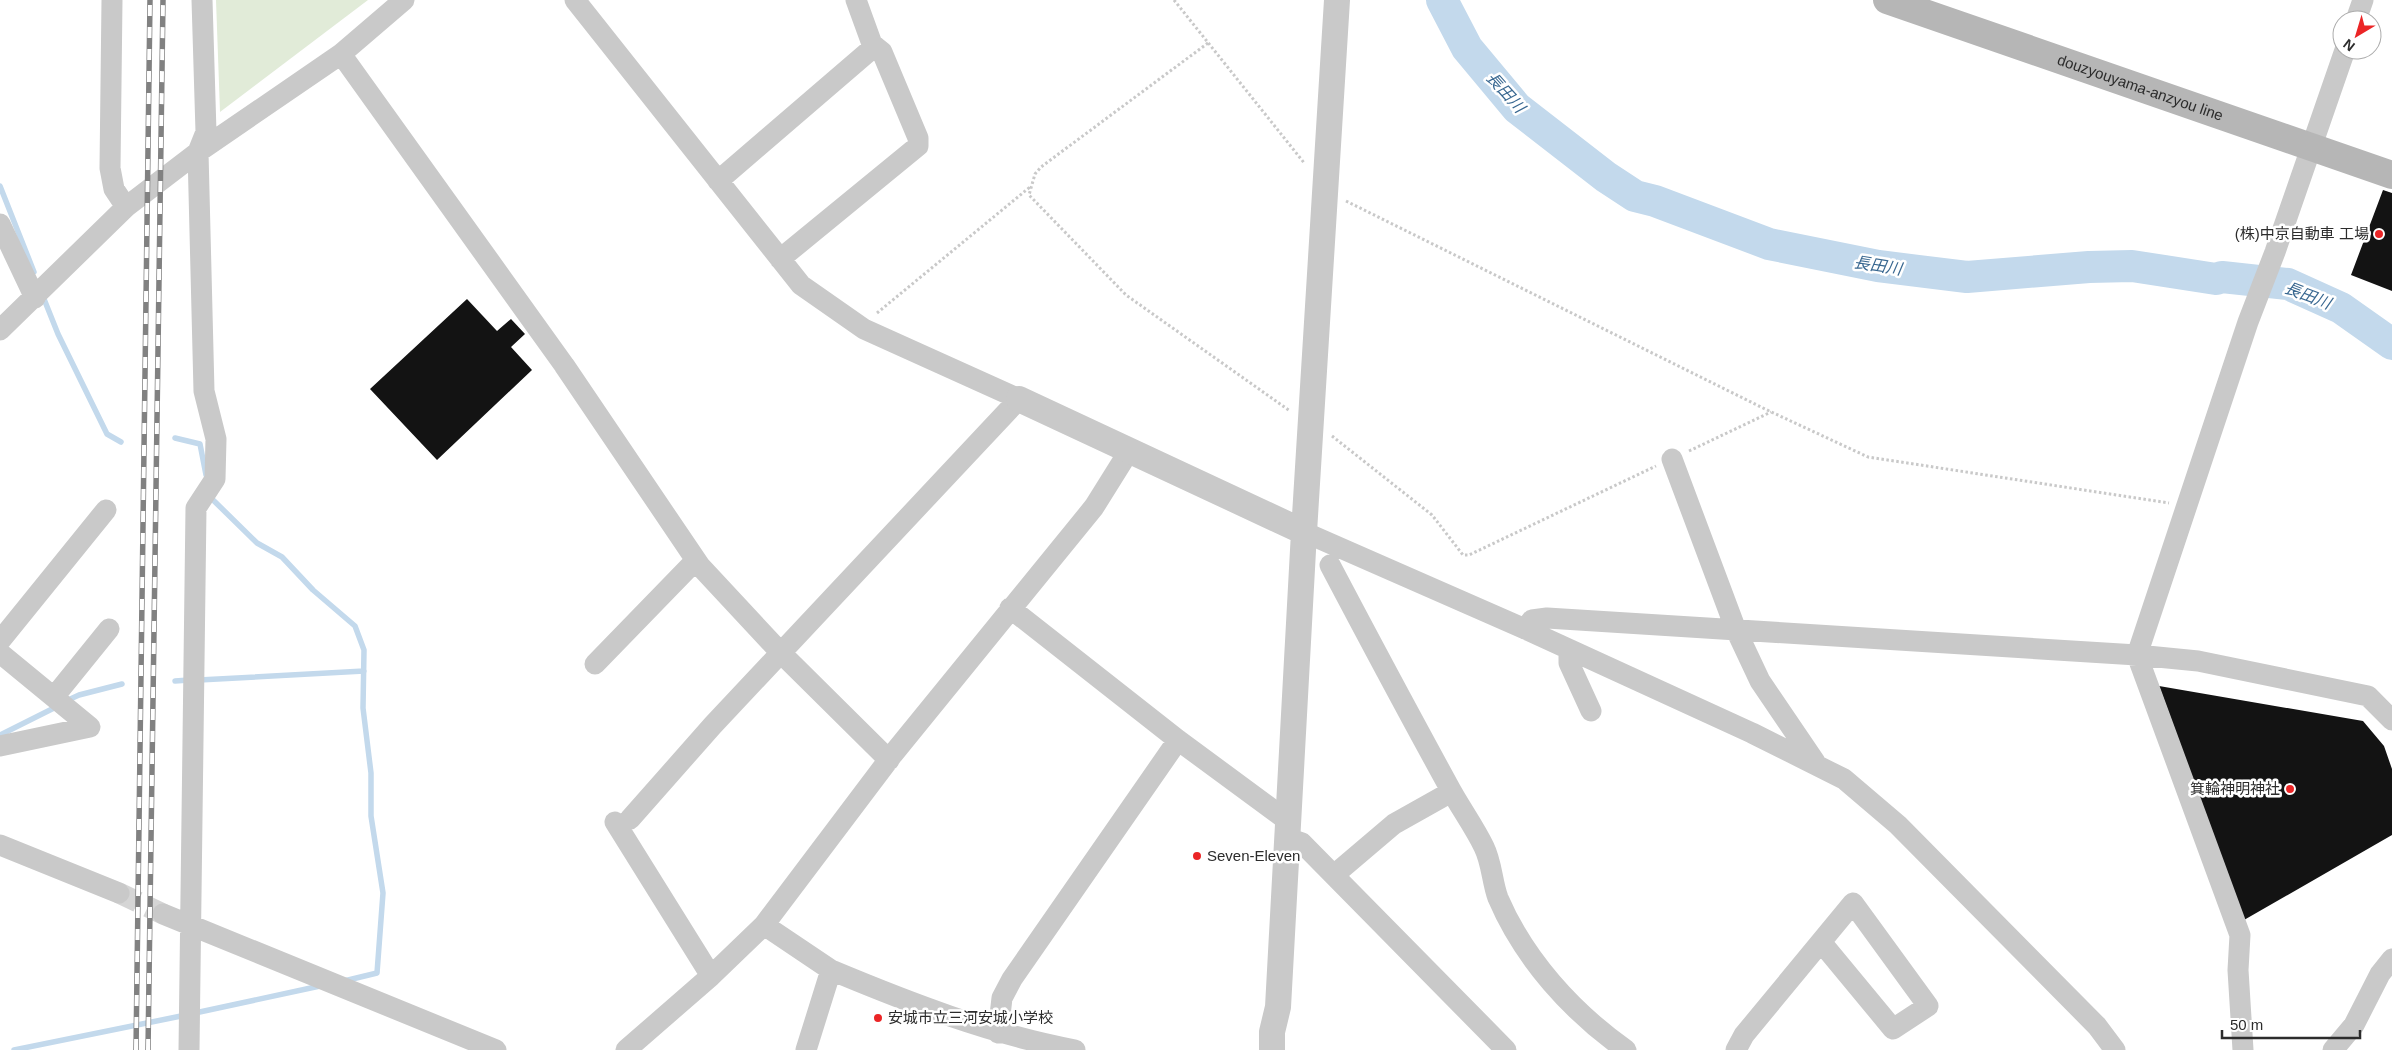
<svg xmlns="http://www.w3.org/2000/svg" width="2392" height="1050" font-family="Helvetica,'Noto Sans JP',sans-serif">
<rect width="100%" height="100%" fill="#fff"/>
<path fill="#e1ebd8" d="M216,0H368L220,112Z"/>
<g fill="none" stroke-linecap="round" stroke-linejoin="round">
<path stroke="#c3d9ec" stroke-width="5.5" d="M0,186L34,272
M42,294L58,334L107,434L121,442
M175,438L200,444L206,475
M210,497L257,543L282,557L313,590L355,626L364,650L363,708L371,773V816L383,893L377,973L344,981
M199,680L364,671
M175,681L189,680
M66,701L79,695L122,684
M0,735L58,706
M195,1013L320,986
M14,1050L186,1015"/>
<path stroke="#c3d9ec" stroke-width="32" d="M1442,0L1467,48L1517,108L1606,177L1635,196L1655,201L1769,244L1878,266L1967,277L2089,267L2132,266L2216,279L2222,277L2288,284L2341,308L2392,344"/>
</g>
<path fill="#131313" d="M2383,190L2392,193V291L2351,275Z
M467,299L497,331L511,319L525,334L511,347L532,370L437,460L370,389Z
M2159,686L2363,721L2384,746L2392,769V835L2244,920Z"/>
<g fill="none" stroke-linecap="round" stroke-linejoin="round">
<path stroke="#d5d5d5" stroke-width="21" stroke-dasharray="21 11" stroke-linecap="butt" d="M119,893L163,914"/>
<path stroke="#c9c9c9" stroke-width="3" stroke-dasharray="2.5 2.5" stroke-linecap="butt" d="M1174,0L1305,164
M1208,43L1041,167L1035,174L1029,195L1126,295L1290,411
M1346,201L1765,409L1868,457L2169,503
M877,313L1030,187
M1332,436L1432,515L1463,555H1469L1656,466
M1689,451L1771,412"/>
<path stroke="#c9c9c9" stroke-width="21" d="M112,0L110,168L114,189L126,207
M575,0L801,285L864,329L1019,399L713,725L630,819
M2356,20L2363,0
M341,54L564,365L700,566L781,653L889,760
M718,181L875,46
M0,224L35,298
M780,259L918,146V138L882,52L872,44L856,0
M0,330L126,207L198,152L341,54L404,0
M1672,459L1736,630L1760,681L1815,762
M1304,532L1525,629L1752,733L1844,779L1898,825L2097,1026L2115,1050
M1330,565C1369,639 1408,712 1448,785C1459,806 1474,826 1484,847C1492,863 1492,882 1498,898C1524,959 1572,1012 1626,1050
M1010,608L1178,740L1288,821
M1525,629L1532,620L1547,618L2137,655L2198,661L2368,696L2392,720
M0,641L106,510
M1569,650V663L1591,711
M0,653L90,727L0,746
M595,664L696,560
M54,697L109,629
M615,822L711,976
M1287,838L1302,843L1506,1050
M0,845L119,893
M1334,875L1394,824L1451,792
M163,914L496,1050
M764,925L831,970L806,1050
M831,970C910,1003 990,1034 1075,1050
M998,1033L1002,998L1012,979L1178,740
M189,1050L196,508L215,479L216,439L204,391L198,152L206,132L202,0
M626,1050L711,976L764,925L893,754L1094,507L1129,451
M1736,1050L1744,1035L1853,903L1928,1006L1893,1029L1821,942
M2243,1050L2238,970L2240,935L2137,655L2248,322L2275,252L2345,50
M2333,1050L2354,1025L2380,974L2392,959"/>
<path stroke="#c9c9c9" stroke-width="26" d="M1019,399L1304,532
M1272,1050V1032L1278,1007L1304,532L1337,0"/>
<path stroke="#b6b6b6" stroke-width="28" id="s1" d="M1887,0L2392,175"/>
<g stroke="#818181" stroke-width="5.5">
<path id="rail" d="M136,1050L150,0
M148,1050L163,0"/>
</g>
<use href="#rail" stroke="#fff" stroke-width="4" stroke-dasharray="11" stroke-linecap="butt"/>
</g>
<g fill="#eb2526" stroke="#fff" stroke-width="2">
<circle cx="2379" cy="234" r="5"/>
<circle cx="2290" cy="789" r="5"/>
<circle cx="1197" cy="856" r="5"/>
<circle cx="878" cy="1018" r="5"/>
</g>
<g text-anchor="middle" stroke-width="5" stroke-linejoin="round" paint-order="stroke">
<g font-size="15" fill="#2c2c2c" stroke="#fff">
<text dy="5" stroke="none"><textPath href="#s1" startOffset="268">douzyouyama-anzyou line</textPath></text>
</g>
<g font-size="15" fill="#2c2c2c" stroke="#fff" text-anchor="end">
<text x="2369" y="239">(株)中京自動車 工場</text>
<text x="2280" y="794">箕輪神明神社</text>
<text x="1207" y="861" text-anchor="start">Seven-Eleven</text>
<text x="888" y="1023" text-anchor="start">安城市立三河安城小学校</text>
</g>
<g font-size="16" font-style="italic" fill="#386790" stroke="#fff">
<text transform="translate(1506 92) rotate(48)" y="6">長田川</text>
<text transform="translate(1878 265) rotate(9)" y="6">長田川</text>
<text transform="translate(2308 295) rotate(21)" y="6">長田川</text>
</g>
</g>
<g transform="translate(2357 35) rotate(218)"><circle r="24" fill="#ffffff" stroke="#ababab"/>
<path d="M0-4L9 19L0 12L-9 19Z" fill="#eb2526"/>
<text y="-8" font-size="14" font-weight="bold" text-anchor="middle" fill="#2c2c2c">N</text>
</g>
<path d="M2222 1030v8h138v-8" fill="none" stroke="#2c2c2c" stroke-width="2.5"/>
<text x="2230" y="1030" font-size="15" fill="#2c2c2c" stroke="#ffffff" stroke-width="4" paint-order="stroke">50 m</text>
</svg>
